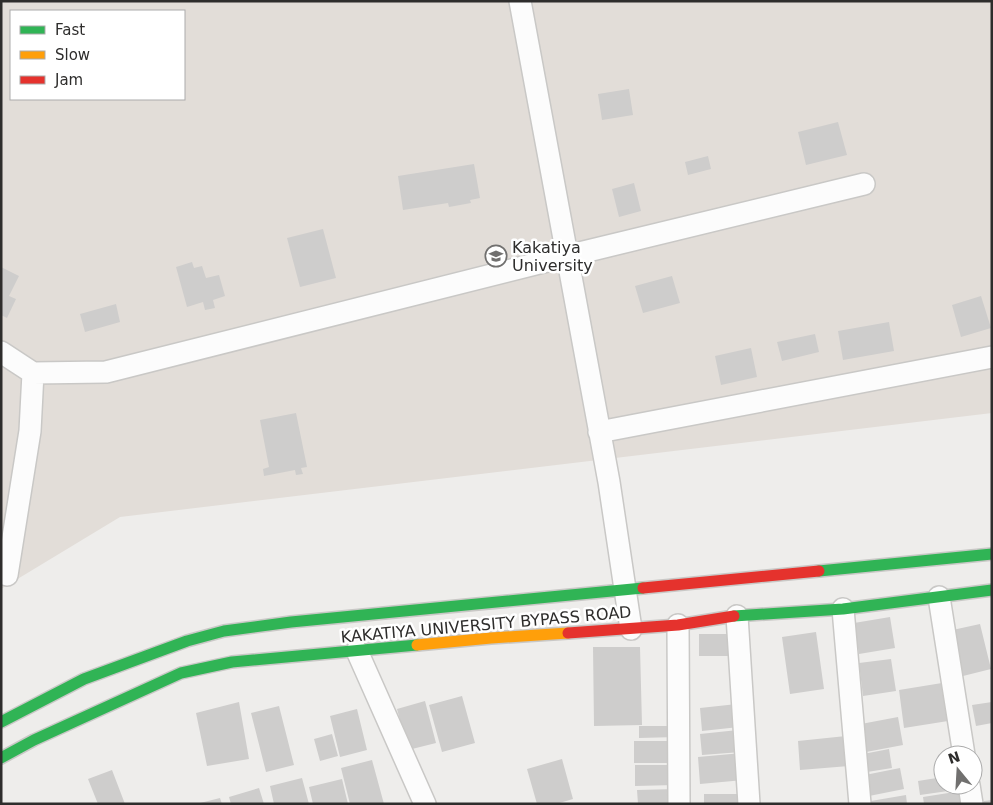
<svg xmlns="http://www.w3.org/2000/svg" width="993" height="805" font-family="'DejaVu Sans',sans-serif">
<rect width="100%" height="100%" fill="#eeedeb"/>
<path fill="#e2ddd8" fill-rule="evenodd" d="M1,1H992V413L120,517L1,589ZM11,11H184V99H11Z"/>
<path fill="#cecdcc" d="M629,89L633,115L602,120L598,94Z
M838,122L847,155L806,165L798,132Z
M708,156L711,169L688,175L685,162Z
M474,164L480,198L470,200L471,203L449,207L448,203L403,210L398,176Z
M634,183L641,211L619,217L612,189Z
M323,229L336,278L300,287L287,238Z
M192,262L194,268L202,266L206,278L219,275L225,296L213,300L215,308L205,310L203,302L187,307L176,267Z
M1,267L19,276L9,296L16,299L7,318L1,315Z
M672,276L680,303L643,313L635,286Z
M981,296L991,328L961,337L952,305Z
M116,304L120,322L85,332L80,314Z
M889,322L894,351L843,360L838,331Z
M815,334L819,352L782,361L777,342Z
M751,348L757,377L721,385L715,356Z
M296,413L307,467L301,468L303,474L296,475L295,470L264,476L263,469L269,467L260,420Z
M890,617L895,648L859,654L854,623Z
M980,624L991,669L959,677L948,631Z
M816,632L824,689L790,694L782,637Z
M699,634H729L728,656H699Z
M593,647H640L642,725L594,726Z
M891,659L896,691L863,696L859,663Z
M942,683L948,721L904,728L899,690Z
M462,696L475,743L442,752L429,705Z
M425,701L436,743L408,750L397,709Z
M239,702L249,759L207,766L196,713Z
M992,702V723L976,726L972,705Z
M737,704L739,727L702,731L700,708Z
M279,706L294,765L266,772L251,713Z
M357,709L367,750L340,757L330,716Z
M898,717L903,745L866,752L861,724Z
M639,726H677V737L639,738Z
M738,730L741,752L702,755L700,734Z
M332,734L338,756L320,761L314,739Z
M846,736L849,766L800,770L798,741Z
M634,741H674V763H634Z
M889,749L892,768L861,773L858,755Z
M742,753L744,780L700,784L698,757Z
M562,759L573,799L556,804H537L527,769Z
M372,760L384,804H350L341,768Z
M635,765H675V785L635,786Z
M900,768L904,789L869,796L865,775Z
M112,770L125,804H98L88,779Z
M943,777V785H961L962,789L920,795L918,781Z
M302,778L309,804H274L270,786Z
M342,779L348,804H313L309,787Z
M259,788L264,804H231L229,797Z
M677,789V804H638L637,790Z
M961,791L963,804H924L923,797Z
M704,794H740L741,804H704Z
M906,795L907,804H865V802Z
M220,798L222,804H200V803Z
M992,800V804H984V801Z"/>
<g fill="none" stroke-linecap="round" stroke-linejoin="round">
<g stroke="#c9c8c6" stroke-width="24">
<path id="street" d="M520,1L609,482L631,629
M1,352L33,373L106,372L567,256L864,184
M599,432L992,357
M7,575L30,431L33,373
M939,597L964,755
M843,609L860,804
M737,616L749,804
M678,625L679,804
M357,651L425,804
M969,785L972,804"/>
</g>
<g stroke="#c9c8c6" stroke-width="14">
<path id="fast" d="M819,571L992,554
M734,616L843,609L992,590
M1,722L84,679L187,641L224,631L291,622L643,588
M1,758L34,740L181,673L232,662L417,645"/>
</g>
<g stroke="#c9c8c6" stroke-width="14">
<path id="slow" d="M417,645L491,638L568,633"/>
</g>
<g stroke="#c9c8c6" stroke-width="14">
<path id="jam" d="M643,588L819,571
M568,633L678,625L734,616"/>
</g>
<use href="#street" stroke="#fcfcfc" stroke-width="21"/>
<use href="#fast" stroke="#30b455" stroke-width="11"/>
<use href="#slow" stroke="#ff9f0a" stroke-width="11"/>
<use href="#jam" stroke="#e5322d" stroke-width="11"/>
</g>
<defs>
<g id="university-ring" transform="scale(1.125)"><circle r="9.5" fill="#fff" stroke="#71706f" stroke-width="1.5"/><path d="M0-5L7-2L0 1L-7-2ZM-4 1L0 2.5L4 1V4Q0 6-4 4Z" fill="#71706f"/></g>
</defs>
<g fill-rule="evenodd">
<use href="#university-ring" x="496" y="256"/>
</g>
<g text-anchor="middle" stroke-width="5" stroke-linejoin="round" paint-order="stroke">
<g font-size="16" fill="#2e2d2c" stroke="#fff" text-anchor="start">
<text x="512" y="253">Kakatiya<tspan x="512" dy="18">University</tspan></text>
</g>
<g font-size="16" fill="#2e2d2c" stroke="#fff">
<text transform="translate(486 624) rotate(-5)" y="6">KAKATIYA UNIVERSITY BYPASS ROAD</text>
</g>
</g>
<rect width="993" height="805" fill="none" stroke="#2e2d2c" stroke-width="5"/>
<rect x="10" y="10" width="175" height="90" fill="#ffffff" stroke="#ababab"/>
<rect x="20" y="26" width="25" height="8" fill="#30b455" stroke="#ababab"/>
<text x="55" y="35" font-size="15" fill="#2e2d2c">Fast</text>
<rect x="20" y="51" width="25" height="8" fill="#ff9f0a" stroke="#ababab"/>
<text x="55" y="60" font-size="15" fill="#2e2d2c">Slow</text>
<rect x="20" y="76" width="25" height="8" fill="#e5322d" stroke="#ababab"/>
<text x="55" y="85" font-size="15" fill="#2e2d2c">Jam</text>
<g transform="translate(958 770) rotate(342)"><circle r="24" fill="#ffffff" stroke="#ababab"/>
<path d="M0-4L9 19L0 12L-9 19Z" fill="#71706f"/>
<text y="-8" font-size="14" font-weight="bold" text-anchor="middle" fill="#2e2d2c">N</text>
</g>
</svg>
